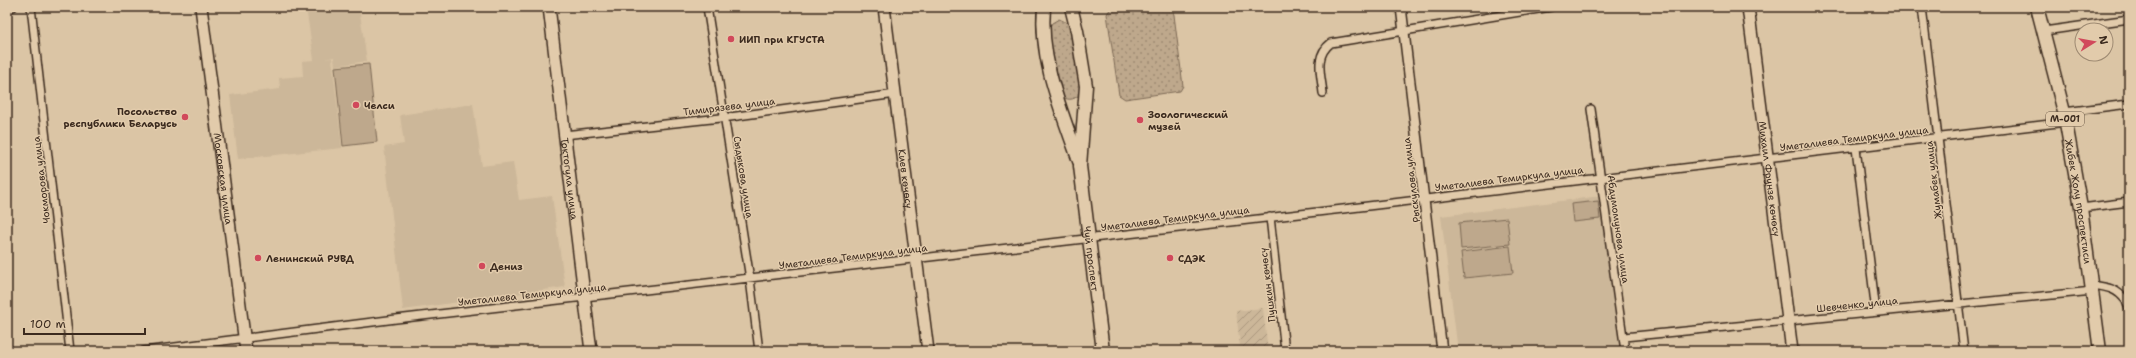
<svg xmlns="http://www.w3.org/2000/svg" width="2136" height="358" font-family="'Shantell Sans',sans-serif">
<defs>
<pattern id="industrial-furrows" width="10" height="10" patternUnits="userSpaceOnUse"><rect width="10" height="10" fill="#ccb799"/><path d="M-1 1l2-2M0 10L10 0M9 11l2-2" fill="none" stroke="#a7957c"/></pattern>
<pattern id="grass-dots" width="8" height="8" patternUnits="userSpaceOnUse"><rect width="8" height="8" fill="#bea88c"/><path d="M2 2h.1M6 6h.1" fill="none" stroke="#9c8972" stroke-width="1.8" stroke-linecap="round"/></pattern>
</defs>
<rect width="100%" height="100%" fill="#dbc5a5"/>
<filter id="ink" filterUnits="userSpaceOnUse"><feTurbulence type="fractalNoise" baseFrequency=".025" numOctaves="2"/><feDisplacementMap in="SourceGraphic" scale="8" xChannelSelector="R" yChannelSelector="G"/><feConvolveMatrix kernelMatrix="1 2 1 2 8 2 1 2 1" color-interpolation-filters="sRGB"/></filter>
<g filter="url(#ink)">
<path fill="#ccb799" d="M306,7H359L367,61L335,66L334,57L324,59L332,58L342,148L238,159L230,95L280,89L279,78L303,76L302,61L314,60Z
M473,104L482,166L513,162L519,200L552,196L565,287L403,310L384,147L404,144L400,115Z
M1601,196L1622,351H1458L1441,216Z"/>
<path fill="url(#industrial-furrows)" d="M1263,308L1268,351H1217L1216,349L1240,346L1236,311Z"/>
<path fill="url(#grass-dots)" stroke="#7c6955" d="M1118,7H1173L1183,86L1180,91L1125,99L1119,95L1107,14L1111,8Z
M1059,19L1070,24L1081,86L1078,96C1070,102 1064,99 1058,93L1048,30L1052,23Z"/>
<path fill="#bea88c" stroke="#7c6955" d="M369,64L377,142L343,146L335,67Z
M1598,201L1600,219L1573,222L1571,204Z
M1507,218L1510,244L1461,249L1459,223Z
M1510,246L1513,273L1464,278L1461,252Z"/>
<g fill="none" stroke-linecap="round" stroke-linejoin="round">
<g stroke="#3b2a1e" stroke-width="10">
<path id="minor" d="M31,7L70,351
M707,7L750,279L759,351
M1922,7L1964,351
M7,8L13,7
M2044,31L2129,19
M1323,93C1321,74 1314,56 1331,43L1551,7
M1591,109L1625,351
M2064,112L2129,104
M564,135L730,117L896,94
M1856,148L1876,312
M2081,208L2129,202
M1270,217L1285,351
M2092,285C2107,287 2117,288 2126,301H2129
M2126,301L2129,309
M1624,337L2093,291
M144,351L396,319L1343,209L2066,122"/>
</g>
<g stroke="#3b2a1e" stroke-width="12">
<path id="tertiary" d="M1401,7L1442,351"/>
</g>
<g stroke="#3b2a1e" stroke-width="14">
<g id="secondary">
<path id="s1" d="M201,7L246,351"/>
<path id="s2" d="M549,7L591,351"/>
<path id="s3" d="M884,7L928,351"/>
<path id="s4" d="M1748,7L1792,351"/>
</g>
</g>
<g stroke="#3b2a1e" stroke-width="15">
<g id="primary">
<path d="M1044,7C1039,60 1062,112 1079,161"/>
<path id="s5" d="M1071,7L1077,31L1086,86L1080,166L1103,351"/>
<path id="s6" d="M2037,7L2064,112L2081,208L2100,351"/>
</g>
</g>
<use href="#minor" stroke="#e2cbab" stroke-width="7"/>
<use href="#tertiary" stroke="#e2cbab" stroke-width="9"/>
<use href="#secondary" stroke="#e2cbab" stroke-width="11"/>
<use href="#primary" stroke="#e2cbab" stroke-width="12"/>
</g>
</g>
<g fill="#d1495b" stroke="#e2cbab" stroke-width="1.5">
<circle cx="731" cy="39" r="4"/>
<circle cx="356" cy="105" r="4"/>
<circle cx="185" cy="117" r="4"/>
<circle cx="1140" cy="120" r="4"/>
<circle cx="258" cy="258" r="4"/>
<circle cx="1170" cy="258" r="4"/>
<circle cx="482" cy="266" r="4"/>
</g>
<g text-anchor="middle" stroke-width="3" stroke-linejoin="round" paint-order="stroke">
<rect fill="#e2cbab" stroke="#6d5a48" stroke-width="1" x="2046" y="112" width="38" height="14" rx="3"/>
<g font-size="9" font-weight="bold" fill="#3b2a1e">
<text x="2065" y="122">М-001</text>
</g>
<g font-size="10" font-weight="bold" fill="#3b2a1e" stroke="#e2cbab" text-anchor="start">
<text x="739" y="43">ИИП при КГУСТА</text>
<text x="364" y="109">Челси</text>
<text x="177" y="115" text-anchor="end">Посольство<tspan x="177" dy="12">республики Беларусь</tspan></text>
<text x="1148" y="118">Зоологический<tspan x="1148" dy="12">музей</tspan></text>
<text x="266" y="262">Ленинский РУВД</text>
<text x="1178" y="262">СДЭК</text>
<text x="490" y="270">Дениз</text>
</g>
<g font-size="10" fill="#3b2a1e" stroke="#e2cbab">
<text transform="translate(729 106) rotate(-7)" y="4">Тимирязева улица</text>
<text transform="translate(1854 138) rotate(-7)" y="4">Уметалиева Темиркула улица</text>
<text transform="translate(744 177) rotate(81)" y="4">Сыдыкова улица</text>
<text transform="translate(1509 178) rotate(-7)" y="4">Уметалиева Темиркула улица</text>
<text dy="4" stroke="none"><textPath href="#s1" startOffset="173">Московская улица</textPath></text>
<text dy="4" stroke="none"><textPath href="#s2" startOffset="173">Токтогула улица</textPath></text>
<text dy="4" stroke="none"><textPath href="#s3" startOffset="173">Киев көчөсү</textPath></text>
<text dy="4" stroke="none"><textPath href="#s4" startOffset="173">Михаил Фрунзе көчөсү</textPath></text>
<text transform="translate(41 180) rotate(-97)" y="4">Чокморова улица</text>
<text transform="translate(1411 180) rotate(-97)" y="4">Рыскулова улица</text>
<text transform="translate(1933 180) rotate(-97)" y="4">Жумабек улица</text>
<text dy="4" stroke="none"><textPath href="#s6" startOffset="199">Жибек Жолу проспектиси</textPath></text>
<text transform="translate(1175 218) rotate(-7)" y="4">Уметалиева Темиркула улица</text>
<text transform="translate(1619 229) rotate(82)" y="4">Абдумомунова улица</text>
<text transform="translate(853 256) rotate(-7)" y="4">Уметалиева Темиркула улица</text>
<text dy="4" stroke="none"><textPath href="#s5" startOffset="254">Чуй проспект</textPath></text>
<text transform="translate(1267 285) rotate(-97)" y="4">Пушкин көчөсү</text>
<text transform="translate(532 294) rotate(-6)" y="4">Уметалиева Темиркула улица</text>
<text transform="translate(1857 304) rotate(-6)" y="4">Шевченко улица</text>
</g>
</g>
<rect width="2136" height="358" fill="none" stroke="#e2cbab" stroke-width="24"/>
<rect x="12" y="12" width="2112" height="334" fill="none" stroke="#3b2a1e" stroke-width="1.5" filter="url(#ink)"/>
<g transform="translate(2094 42) rotate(79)"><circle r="19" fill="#e2cbab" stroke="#9f8b73"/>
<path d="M0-3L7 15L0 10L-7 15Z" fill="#d1495b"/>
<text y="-6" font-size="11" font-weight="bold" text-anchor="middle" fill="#3b2a1e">N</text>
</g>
<path d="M24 328v6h121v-6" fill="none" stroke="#3b2a1e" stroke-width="2"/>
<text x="30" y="328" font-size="12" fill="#3b2a1e" stroke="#e2cbab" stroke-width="3" paint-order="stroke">100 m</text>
</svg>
